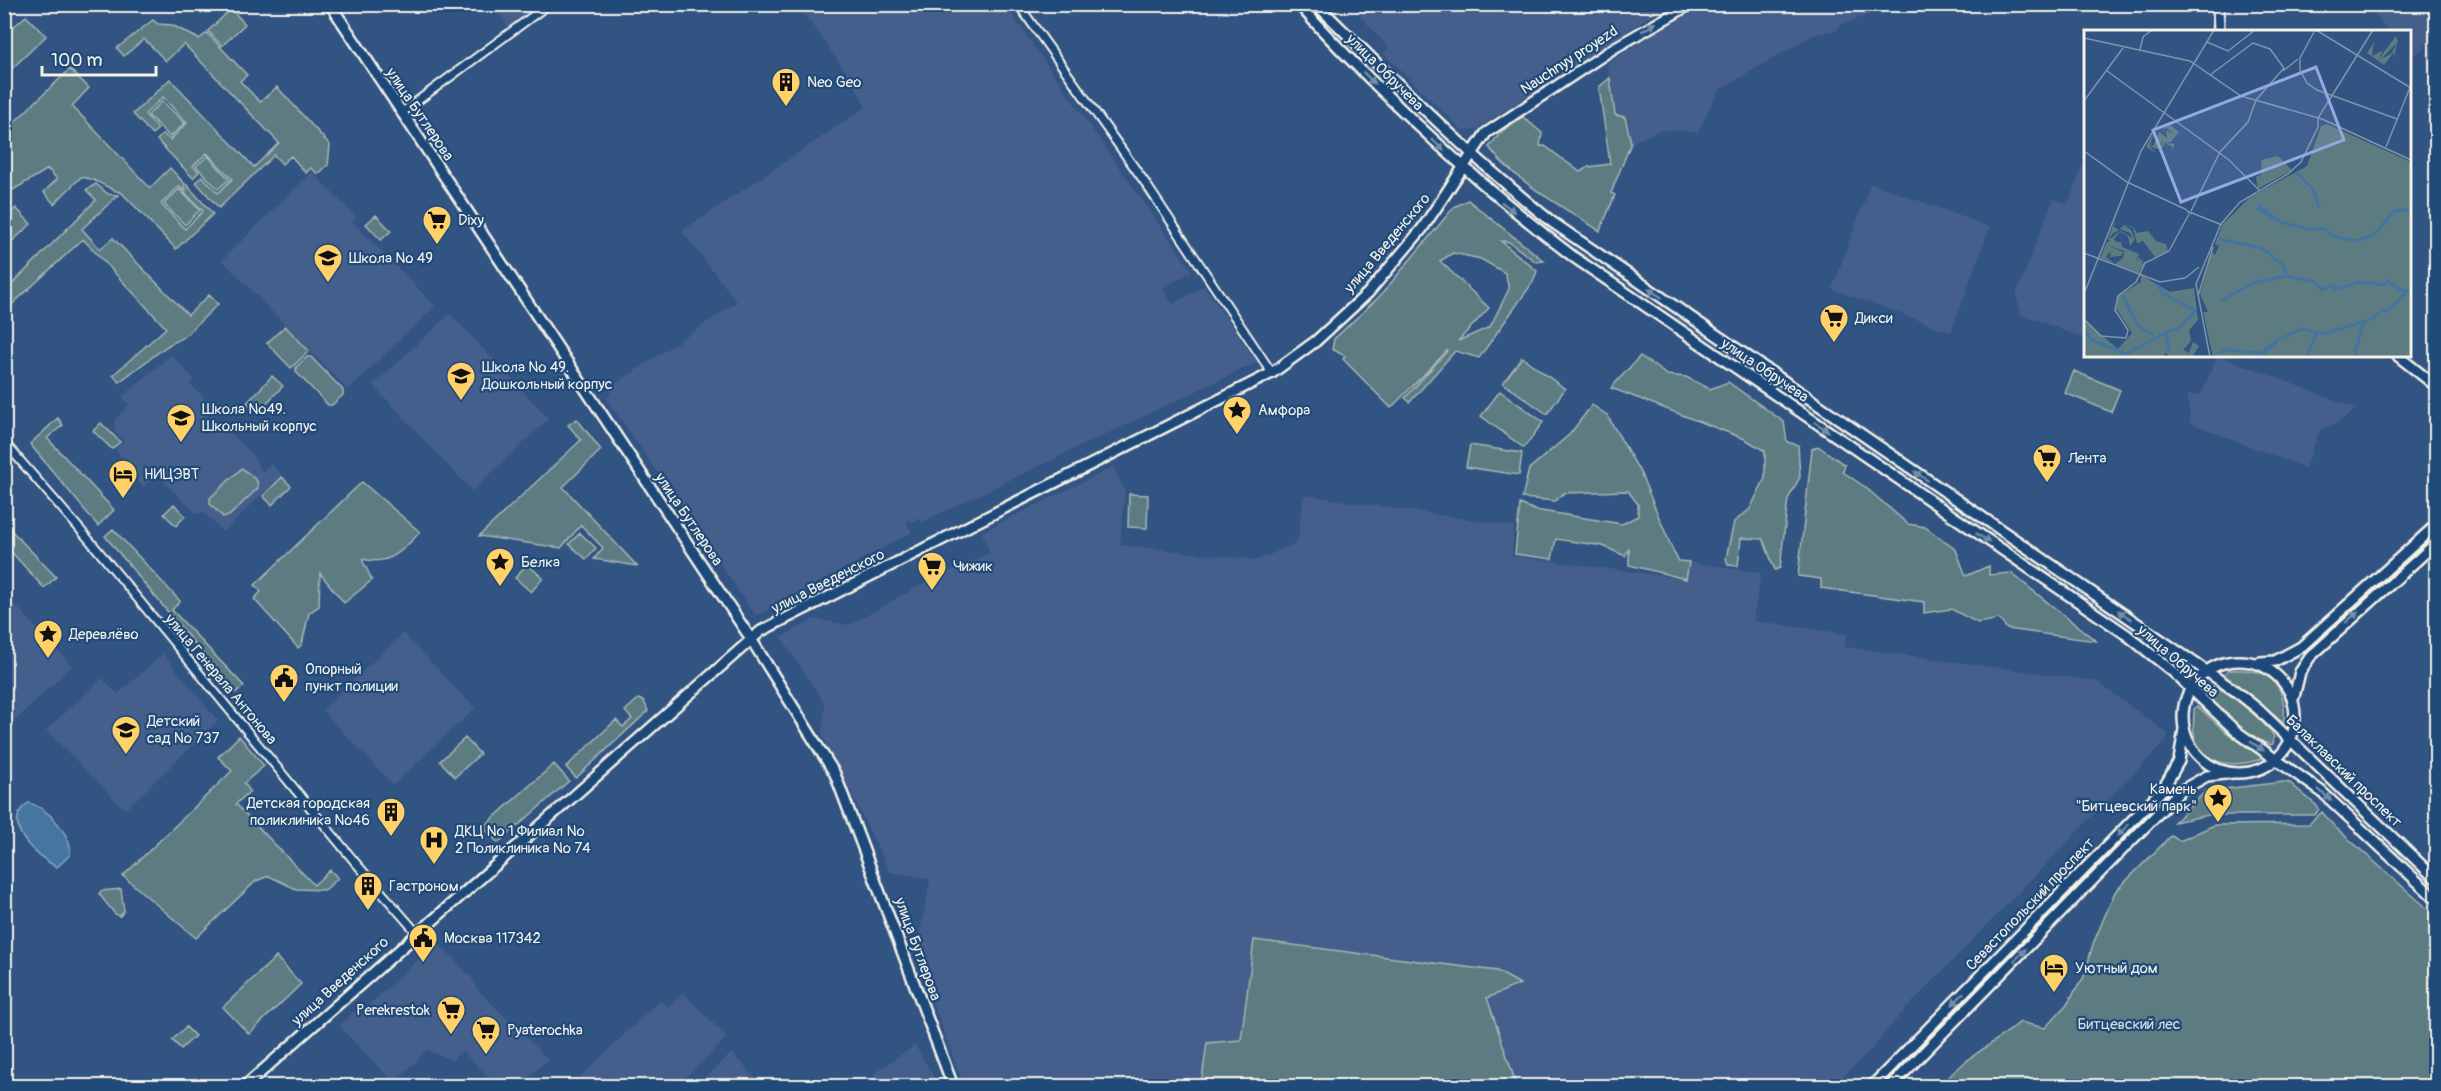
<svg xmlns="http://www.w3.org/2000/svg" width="2441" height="1091" font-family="Pangolin,sans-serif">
<rect width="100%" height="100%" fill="#325483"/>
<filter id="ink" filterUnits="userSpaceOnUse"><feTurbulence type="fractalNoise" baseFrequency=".0167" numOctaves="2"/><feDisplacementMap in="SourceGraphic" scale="12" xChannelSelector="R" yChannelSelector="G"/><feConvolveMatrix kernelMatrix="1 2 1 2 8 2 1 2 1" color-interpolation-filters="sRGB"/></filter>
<g filter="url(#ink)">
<path fill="#455f8c" d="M493,5H547L511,31Z
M798,5H1005L1192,271L1162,289L1173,304L1204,286L1257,362L922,522L919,518L912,522L909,519L906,522L912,532L756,616L606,398L611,394L608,389L737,302L682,231L866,107L852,80Z
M1351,5H1667L1475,130L1463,131L1383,53L1388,48Z
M1708,5H1897L1842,24L1837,30L1813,35L1719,90L1698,132L1660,130L1631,143L1626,117L1615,115L1607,63L1675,20Z
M2367,5H2436V37L2411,58L2410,32L2389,31Z
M2436,45V92L2431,86L2426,54Z
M2085,159V339L2021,314L2016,295L2053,199L2068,204Z
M312,172L356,217L352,221L435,306L348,390L222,260Z
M1871,183L1990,227L1951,332L1832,289Z
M450,314L549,419L472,491L373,385Z
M171,355L194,379L190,384L210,404L203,412L214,424L225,427L252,454L262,472L271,464L282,475L223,532L203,511L198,515L157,475L143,487L138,482V474L115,450L124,441L115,432V419L129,405L122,397Z
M2217,356H2221L2357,409L2338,423L2320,430L2305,468L2190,423L2188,395H2201Z
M1113,467L1125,490L1120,545L1257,560L1297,543L1304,495L1514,526L1512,556L1686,579L1689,562L1761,573L1753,621L1847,634L1845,647L2096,681L2168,734L2167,739L1900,1015L1869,1052L1833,1086H1517L1487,998L1519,983L1254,940L1241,1041L1207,1043L1201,1086H964L916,957L930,879L890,872L822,734L825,704L781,637L815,619L849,625L928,581L990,553L982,532Z
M5,594L72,666L5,730Z
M403,633L475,708L393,785L322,710Z
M163,654L218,721L125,810L46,730L102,678L118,694Z
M438,942L472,978L476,988L548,1059L519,1086H498L462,1051L452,1060L427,1050L394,1083L339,1026L355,1011L361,1012Z
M683,992L727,1038L676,1086H589L580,1077L660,1000L668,1007Z
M915,1045L935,1079L925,1086H882L873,1074Z
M732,1053L763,1086H696Z"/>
<path fill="#5c7c81" stroke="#a8b6b4" stroke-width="1.5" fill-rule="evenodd" d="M231,9L245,24L222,46L208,31Z
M26,16L46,36L5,75V34Z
M153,20L158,24L172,25L199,39L207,33L247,75L240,81L260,102L277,87L330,145L328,165L318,174L311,168L306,173L291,156L282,164L274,155L219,208L196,182L202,176L218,193L232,179L207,153L193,166L199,172L193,178L157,140L163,134L170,140L187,123L163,97L145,114L158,129L152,134L133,114L170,79L254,167L279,143L184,44L166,61L144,39L124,56L117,48Z
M70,69L89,88L72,106L150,188L170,168L185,184L183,191L179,186L161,204L185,229L203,211L185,193L187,185L213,214L176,249L122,193C105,188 99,179 81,177L54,204L44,192L57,179L48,169L13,190L5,180V131Z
M1610,78L1615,115L1625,117L1631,143L1611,193L1615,195L1600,231C1568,210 1510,178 1489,147L1501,132L1523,117L1542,133L1540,146H1545L1580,172L1588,167L1610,164L1599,87Z
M162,101L185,123L170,137L148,115Z
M208,156L229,179L218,189L196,166Z
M96,184L108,194L118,195L82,229L100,249L113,238L188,315L209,295L218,304L184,337L167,346L119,382L113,375L166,328L83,239L5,311V291L96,200L86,190Z
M179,189L200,210L185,225L164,204Z
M1468,200L1544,261L1536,262L1509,242L1501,241L1537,271L1533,282L1479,358L1455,351L1410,402L1405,398L1448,350L1391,408L1343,359L1345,356L1332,349L1334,339L1380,296L1454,207ZM1453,253L1481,259L1505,273L1509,289L1490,327L1458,341L1489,308L1440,261Z
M16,208L31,224L5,248V218Z
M376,215L391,231L381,240L366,224Z
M285,326L309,351L291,368L267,343Z
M1640,356L1667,375L1686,377L1710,389L1728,382L1784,422L1787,442L1798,445L1800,477L1788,499L1780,568L1775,570L1763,539L1741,538L1738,566L1728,565L1726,558L1734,522L1750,509L1765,478V451L1745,439L1611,388Z
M307,357H311L343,390V395L332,405H328L296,372V367Z
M1522,357L1565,389L1547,414L1503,383Z
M2074,371L2120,390L2111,412L2065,393Z
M272,376L283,386L257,413L247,403Z
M1500,391L1543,422L1524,448L1481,416Z
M1592,405L1607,415L1640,472L1674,553L1679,561L1689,562L1686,579L1629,565V548L1625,556L1603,546L1556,539L1552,559L1515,554L1520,504L1535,510L1622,524L1638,516V504L1628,491L1564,493L1555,501L1522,498L1529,469L1570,434Z
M58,418L63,425L47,438L114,510L98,526L30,444Z
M577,419L601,450L563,487L637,566L594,559L603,548L581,525L561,548L479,536L581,440L568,425Z
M101,423L120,442L112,449L93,431Z
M1470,445L1522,453L1519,475L1466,467Z
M1818,446L1845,465L1843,472L1865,487L1908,524L1925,527L1956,550L1966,576L1989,566V575L2011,573L2096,641L2007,629L1999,619L1978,623L1951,609L1924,613V602L1821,588V579L1798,576L1812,449Z
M242,468L257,481L258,488L229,516L223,517L210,504V498Z
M282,477L291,486L272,505L263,496Z
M362,482L420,532C402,551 390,566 362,559L372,580L344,603L320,573L319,606L309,613L302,644L298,648L254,599L261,592L255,585Z
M1129,494L1148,495L1147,528L1128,527Z
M174,504L185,516L176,526L164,514Z
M5,524L56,577L44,588L5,545Z
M113,529L180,601L172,610L244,686L235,693L105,536Z
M580,533L596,548L586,559L569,544Z
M527,564L543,578L531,592L515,578Z
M2229,670C2269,667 2287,683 2284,723L2226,677L2225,673Z
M2211,686C2227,688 2265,723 2274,736L2273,744L2270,745C2248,735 2215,714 2208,690Z
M638,699L644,701L648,711L576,778L566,767L616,720L623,727L632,719L625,711Z
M2197,706L2226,732L2260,756L2261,759C2239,767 2202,767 2195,738C2192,729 2194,718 2194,709Z
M239,736L264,766L244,783L250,791L236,804L314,885L330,870L338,878L325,890L296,889L269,876L256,881L196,938L123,876L232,771L218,757Z
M465,738L480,754L455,777L440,761Z
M554,764L569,781L498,843L483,827Z
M2284,782L2290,783L2316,805L2319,809L2315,815H2209L2174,822L2206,791Z
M2322,812L2335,827L2436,916V1086H1941C1963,1058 1993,1045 2020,1022L2045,1028L2066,1005L2084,977L2093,944L2115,892L2171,836L2180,841L2214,825L2309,824Z
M121,889L124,911L120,916L115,914L99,894L101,891Z
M1254,940L1497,971L1520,984L1487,998L1517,1086H1201L1207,1043L1241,1040Z
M276,957L301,984L249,1034L223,1007Z
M186,1027L195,1036L181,1049L172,1040Z"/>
<path fill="#4474a1" stroke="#8aa6bd" stroke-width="1.5" d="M28,803C47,806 73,836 70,855L57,867C35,856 0,824 28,803Z"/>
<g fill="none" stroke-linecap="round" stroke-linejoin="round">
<g stroke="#f4f1e8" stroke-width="11">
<path id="street" d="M1018,4L1144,181L1272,373
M401,113L549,4
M4,442L91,542L355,862L417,933"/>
</g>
<g stroke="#f4f1e8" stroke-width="14">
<path id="secondary" d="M330,4L751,639L835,774L953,1086
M1299,4C1322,32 1349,58 1375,84C1440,148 1502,203 1575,258L2127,635L2172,671L2237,732L2322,792L2436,899
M1316,4C1393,79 1468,155 1552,222L2234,690L2258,709L2436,879
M2218,4L2219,32
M2398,356L2436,386
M2183 717a56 56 0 1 1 112 0a56 56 0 1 1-112 0Z
M2260,662L2275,661L2301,647L2436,525
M2294,697L2300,672L2310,657L2436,543
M245,1086L761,631L1272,373L1316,341L1368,293L1422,229L1486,133L1614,48L1691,4
M1872,1086L2163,789L2179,761L2184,729
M1891,1086L2180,791L2207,776L2233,773"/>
</g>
<use href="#street" stroke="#1f4a7a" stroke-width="7"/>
<use href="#secondary" stroke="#1f4a7a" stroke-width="9"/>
</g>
<defs><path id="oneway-solid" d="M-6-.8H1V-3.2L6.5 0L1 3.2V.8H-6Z" transform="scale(1.5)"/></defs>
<g fill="#748da6">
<use href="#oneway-solid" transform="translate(1649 27) rotate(-31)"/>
<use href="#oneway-solid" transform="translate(1369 78) rotate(45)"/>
<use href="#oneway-solid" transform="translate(1438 145) rotate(44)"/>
<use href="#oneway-solid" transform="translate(1508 207) rotate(38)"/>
<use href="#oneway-solid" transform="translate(1655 293) rotate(-146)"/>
<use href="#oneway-solid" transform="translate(1822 427) rotate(34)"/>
<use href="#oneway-solid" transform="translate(1921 476) rotate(-146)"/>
<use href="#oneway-solid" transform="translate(1983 538) rotate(34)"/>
<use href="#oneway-solid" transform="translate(2125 615) rotate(-146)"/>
<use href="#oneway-solid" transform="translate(2352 617) rotate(-42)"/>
<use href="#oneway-solid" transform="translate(2257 746) rotate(34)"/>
<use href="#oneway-solid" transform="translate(2325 795) rotate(41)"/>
<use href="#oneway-solid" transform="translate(2123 830) rotate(134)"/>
<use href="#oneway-solid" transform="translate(2020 955) rotate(-45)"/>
<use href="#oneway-solid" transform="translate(1958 999) rotate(134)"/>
</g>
</g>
<defs>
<g id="building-pin" transform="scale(1.5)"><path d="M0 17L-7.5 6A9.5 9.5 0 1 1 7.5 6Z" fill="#ffd166" stroke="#1f4a7a"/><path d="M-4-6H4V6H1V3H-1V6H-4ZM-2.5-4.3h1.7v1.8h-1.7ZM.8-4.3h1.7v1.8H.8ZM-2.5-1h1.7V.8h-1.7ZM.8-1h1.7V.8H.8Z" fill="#111"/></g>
<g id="supermarket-pin" transform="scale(1.5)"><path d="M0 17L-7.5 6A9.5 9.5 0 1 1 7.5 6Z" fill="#ffd166" stroke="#1f4a7a"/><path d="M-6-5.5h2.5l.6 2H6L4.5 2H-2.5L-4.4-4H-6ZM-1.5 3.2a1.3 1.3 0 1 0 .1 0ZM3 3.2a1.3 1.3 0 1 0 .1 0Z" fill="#111"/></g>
<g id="school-pin" transform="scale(1.5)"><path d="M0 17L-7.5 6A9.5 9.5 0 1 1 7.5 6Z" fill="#ffd166" stroke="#1f4a7a"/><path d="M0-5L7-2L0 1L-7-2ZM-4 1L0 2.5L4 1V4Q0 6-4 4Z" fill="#111"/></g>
<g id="sight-pin" transform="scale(1.5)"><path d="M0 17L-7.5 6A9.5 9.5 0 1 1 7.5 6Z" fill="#ffd166" stroke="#1f4a7a"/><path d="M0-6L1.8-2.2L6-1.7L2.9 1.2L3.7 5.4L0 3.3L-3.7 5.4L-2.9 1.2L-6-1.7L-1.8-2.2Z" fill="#111"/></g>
<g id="hotel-pin" transform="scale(1.5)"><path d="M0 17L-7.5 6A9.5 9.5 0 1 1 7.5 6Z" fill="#ffd166" stroke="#1f4a7a"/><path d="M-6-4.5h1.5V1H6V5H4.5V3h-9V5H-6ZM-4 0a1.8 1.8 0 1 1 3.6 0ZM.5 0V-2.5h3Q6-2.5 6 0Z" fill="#111"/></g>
<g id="civic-pin" transform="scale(1.5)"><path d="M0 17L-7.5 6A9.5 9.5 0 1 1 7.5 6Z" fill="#ffd166" stroke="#1f4a7a"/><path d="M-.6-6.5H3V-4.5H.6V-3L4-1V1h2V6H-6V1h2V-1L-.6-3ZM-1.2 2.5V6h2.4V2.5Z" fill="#111"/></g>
<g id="hospital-pin" transform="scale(1.5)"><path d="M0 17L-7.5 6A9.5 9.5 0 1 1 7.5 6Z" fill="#ffd166" stroke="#1f4a7a"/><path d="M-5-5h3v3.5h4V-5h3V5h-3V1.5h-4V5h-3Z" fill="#111"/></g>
</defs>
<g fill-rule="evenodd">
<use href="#building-pin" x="786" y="82"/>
<use href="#supermarket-pin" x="437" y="220"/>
<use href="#school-pin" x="328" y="258"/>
<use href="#supermarket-pin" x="1834" y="318"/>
<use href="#school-pin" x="461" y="376"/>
<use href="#sight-pin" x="1237" y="410"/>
<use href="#school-pin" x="181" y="418"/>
<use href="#supermarket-pin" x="2047" y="458"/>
<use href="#hotel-pin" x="123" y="474"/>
<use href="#sight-pin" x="500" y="562"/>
<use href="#supermarket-pin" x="932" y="566"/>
<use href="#sight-pin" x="48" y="634"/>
<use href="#civic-pin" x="284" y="678"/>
<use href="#school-pin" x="126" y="730"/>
<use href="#sight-pin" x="2218" y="798"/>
<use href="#building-pin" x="391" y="812"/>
<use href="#hospital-pin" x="434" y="840"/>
<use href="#building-pin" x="368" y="886"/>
<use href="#civic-pin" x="423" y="938"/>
<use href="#hotel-pin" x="2054" y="968"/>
<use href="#supermarket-pin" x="451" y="1010"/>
<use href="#supermarket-pin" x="486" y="1030"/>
</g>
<g text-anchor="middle" stroke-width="4.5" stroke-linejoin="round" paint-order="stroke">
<g font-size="15" fill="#f4f1e8" stroke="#1f4a7a">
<text transform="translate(1569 60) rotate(-33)" y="5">Nauchnyy proyezd</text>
<text transform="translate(1385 72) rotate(45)" y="5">улица Обручева</text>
<text transform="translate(420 114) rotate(56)" y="5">улица Бутлерова</text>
<text transform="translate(1387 243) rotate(-50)" y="5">улица Введенского</text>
<text transform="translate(1765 370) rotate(34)" y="5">улица Обручева</text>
<text transform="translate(689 519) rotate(56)" y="5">улица Бутлерова</text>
<text transform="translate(828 581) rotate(-27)" y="5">улица Введенского</text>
<text transform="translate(2178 661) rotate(41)" y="5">улица Обручева</text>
<text transform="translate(221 679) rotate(50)" y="5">улица Генерала Антонова</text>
<text transform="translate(2344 771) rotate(44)" y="5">Балаклавский проспект</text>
<text transform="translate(2030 904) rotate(-46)" y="5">Севастопольский проспект</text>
<text transform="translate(918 949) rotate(70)" y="5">улица Бутлерова</text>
<text transform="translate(340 981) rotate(-42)" y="5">улица Введенского</text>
</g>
<g font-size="15" fill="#f4f1e8" stroke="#1f4a7a" text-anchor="start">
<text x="807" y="87">Neo Geo</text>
<text x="458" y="225">Dixy</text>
<text x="349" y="263">Школа № 49</text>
<text x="1855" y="323">Дикси</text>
<text x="482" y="372">Школа № 49.<tspan x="482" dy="17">Дошкольный корпус</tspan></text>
<text x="202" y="414">Школа №49.<tspan x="202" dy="17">Школьный корпус</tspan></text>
<text x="1258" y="415">Амфора</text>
<text x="2068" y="463">Лента</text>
<text x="144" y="479">НИЦЭВТ</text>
<text x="521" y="567">Белка</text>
<text x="953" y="571">Чижик</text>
<text x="69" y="639">Деревлёво</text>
<text x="305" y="674">Опорный<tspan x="305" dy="17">пункт полиции</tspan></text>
<text x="147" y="726">Детский<tspan x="147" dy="17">сад № 737</tspan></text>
<text x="2197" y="794" text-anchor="end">Камень<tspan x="2197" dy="17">"Битцевский парк"</tspan></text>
<text x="370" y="808" text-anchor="end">Детская городская<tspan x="370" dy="17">поликлиника №46</tspan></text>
<text x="455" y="836">ДКЦ № 1 Филиал №<tspan x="455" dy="17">2 Поликлиника № 74</tspan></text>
<text x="389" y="891">Гастроном</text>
<text x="444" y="943">Москва 117342</text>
<text x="2075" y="973">Уютный дом</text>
<text x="430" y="1015" text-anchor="end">Perekrestok</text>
<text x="507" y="1035">Pyaterochka</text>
</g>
<g font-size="15" fill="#dddfd9" stroke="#1f4a7a">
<text x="2129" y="1029">Битцевский лес</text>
</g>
</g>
<g transform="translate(2084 30)">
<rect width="327" height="327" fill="#325483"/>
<path d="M312,6L314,12L297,29L307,24L313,13L310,29V22L300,35L283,23L290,12L288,26L299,20L294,30ZM85,94L95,102L87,112H80L91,114L87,122L88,117L81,113L77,120L80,122H75L79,110L74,119L65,116L72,123L62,117L71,100L66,115L69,116L75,102L83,108L82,100L90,104L83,98L78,100ZM243,94L327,132V327H129L119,282H124L116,264L128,222L131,225L135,216L131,214L139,194L166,167L223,136L237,96ZM194,126L208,140L174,159L172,147L178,144L177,130ZM31,190L30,197L35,200L28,204L25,210L36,201L44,205L49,209L46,203L36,199L40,195L47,200L51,209L46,216L44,206L36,202L30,209L32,212H26H37L38,217L55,224L52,232L55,227L57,231L59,228L58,234L63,230L54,243L31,234L39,228L40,221L23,215L39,222L37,226L26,227L27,221L22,227L30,233L16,228L23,212H26L24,209ZM39,194L49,197L53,203L64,201L72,211L82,214L84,221L71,227L59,211L53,213L49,198ZM57,245L86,262L110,258L114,290L105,300L107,311L99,320L105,323L109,312L115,316L108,327H86L81,322L80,327H0V290L34,319L48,303L32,278L34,266L57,252Z" fill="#5c7c81"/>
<path fill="none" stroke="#4474a1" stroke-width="3" d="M212,142L229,159L235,177M174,175L196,192L225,199H241L249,206L271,211L290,205L310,181L327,179M173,178L190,189M135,209L178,218L200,236L202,246M73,255L80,264L112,281M38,265L54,296L70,305M137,271L169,253L201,246L231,252L238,260L247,255L252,259L277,252L300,255L303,251L316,260L327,261M0,300L8,310L42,324L85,301M85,301L94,299L112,281M81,319L85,320L82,304M133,324L142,320L177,323L192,312M177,327L193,310L218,299L240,304L288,289L298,280L304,281L323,262M222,327L233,303M270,327L280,290"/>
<path fill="none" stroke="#8093ab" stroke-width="1.5" d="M231,0L216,28V40L223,53L233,60L313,89M232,0L327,58M0,8L106,31L157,66L238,89L327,130M123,12L144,21L171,0M56,20L59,7L68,0M23,41L145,130L175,160M199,41L214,29M0,71L39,18M302,117L327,55M0,121L43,152L103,180M107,181L136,122L164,92L172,70L200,38L186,19L169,13L126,45M108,184L103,181L138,195M0,223L76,252L101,248L115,237M0,264L57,121L130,0M114,266L129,217M0,289L17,306L42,308L44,300L31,280L34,266L52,252L61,233L85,221L105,184M126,327L112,254L137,194L156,172L204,144L217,132L234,97V88L289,0"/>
<path fill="#93a8e1" fill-opacity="0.15" stroke="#93a8e1" stroke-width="3" d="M232,37L260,110L97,172L69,100Z"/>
<rect width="327" height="327" fill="none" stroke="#f4f1e8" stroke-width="3"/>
</g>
<rect width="2441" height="1091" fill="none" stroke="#1f4a7a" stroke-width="24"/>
<rect x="12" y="12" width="2417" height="1067" fill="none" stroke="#f4f1e8" stroke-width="2" filter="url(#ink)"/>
<path d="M42 66v9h114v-9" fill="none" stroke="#f4f1e8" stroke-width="3"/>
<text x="51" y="66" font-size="18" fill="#f4f1e8" stroke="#1f4a7a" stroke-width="4.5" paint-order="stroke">100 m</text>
</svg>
